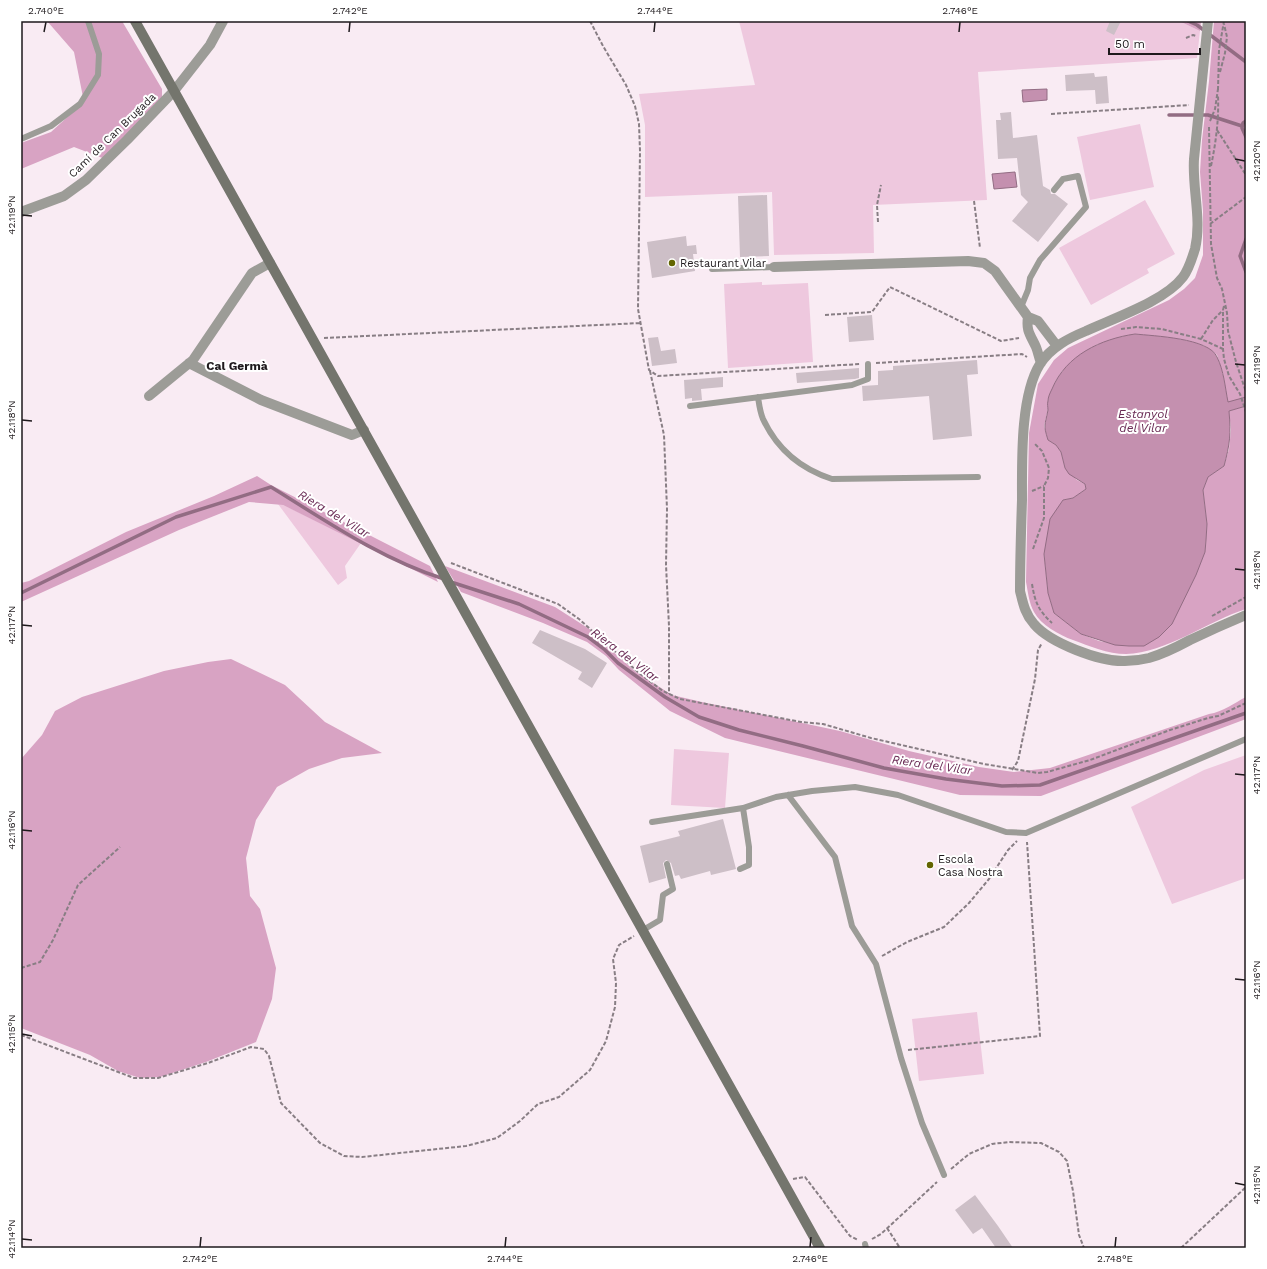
<svg xmlns="http://www.w3.org/2000/svg" width="1267" height="1269" font-family="'Work Sans',sans-serif">
<rect width="100%" height="100%" fill="#f9ebf3"/>
<path fill="#eec8de" d="M739,21H1179L1200,31L1197,58L978,72L987,200L873,205L874,253L774,255L772,192L645,197V125L639,94L755,85Z
M1140,124L1154,187L1090,200L1077,137Z
M1145,200L1175,254L1147,269L1149,273L1091,305L1059,248Z
M762,282V285L808,283L813,362L728,368L724,284Z
M278,504L283,505L298,512L361,543L345,566L347,578L338,585Z
M674,749L729,753L725,808L671,805Z
M1246,755V878L1172,904L1131,807L1204,770Z
M977,1012L984,1074L919,1081L912,1019Z"/>
<path fill="#d8a3c3" d="M47,21H122L162,89V97L105,159L74,147L21,169V143L51,132L84,102L74,52Z
M1179,21H1201L1200,31Z
M1214,21H1246V397L1228,403L1223,373L1217,355L1205,346L1180,339L1135,334L1125,336L1096,345L1062,371L1055,382L1048,400V409L1044,426L1048,440L1056,445L1061,452L1065,468L1077,480L1085,484L1086,489L1073,498L1063,500L1044,554L1048,593L1054,613L1081,634L1099,641L1129,646L1205,552L1207,524L1203,490L1208,477L1224,466L1229,449L1231,430L1229,411L1246,406V609C1208,621 1166,653 1126,654C1108,654 1089,646 1073,640C1059,635 1041,625 1034,612C1029,603 1028,592 1026,582L1029,433L1038,384L1054,360L1068,348L1169,300L1184,289L1195,278L1203,255V211L1200,172L1202,140L1209,81Z
M257,476L271,485L430,566L438,582L283,505L249,502L179,530L21,602V583L29,581L126,532L214,496Z
M445,566L555,607L594,632L611,650L636,672L672,695L702,702L840,731L909,751L979,767L1014,772L1050,768L1209,714C1223,712 1234,703 1246,697V719L1041,796L960,795L725,738L670,711L619,670L606,656L587,642L543,623L461,592Z
M231,659L285,685L325,722L382,753L342,758L309,769L277,787L256,820L246,858L250,896L260,909L276,968L272,999L256,1042L206,1062L160,1077L140,1078L118,1071L90,1055L21,1028V759L42,735L55,711L82,697L164,671L208,662Z"/>
<path fill="#c490af" stroke="#926c83" d="M1047,89V100L1023,102L1022,90Z
M1015,172L1017,187L994,189L992,174Z
M1135,334C1154,336 1209,338 1217,357C1224,371 1225,387 1228,402L1246,397V406L1229,411C1231,434 1230,444 1224,466L1208,477L1203,490L1207,524L1206,540L1205,552L1196,575L1172,624L1159,637L1144,646H1129L1115,645L1081,634L1054,613L1048,593L1044,554L1050,519L1063,500L1073,498L1086,489L1085,484L1069,474L1065,468L1061,452L1056,445L1048,440C1043,424 1045,426 1048,410C1048,407 1047,404 1048,401C1048,397 1050,393 1052,389C1066,355 1101,339 1135,334Z"/>
<g fill="none" stroke-linecap="round" stroke-linejoin="round">
<path stroke="#926c83" stroke-width="3.5" d="M1188,21L1197,25L1246,62
M1169,115H1208L1242,126
M1246,121L1243,123L1242,128L1246,137
M1246,239L1240,256L1246,272
M451,582L519,604L588,637L604,649L618,663L665,697L699,717L739,730L803,746L884,768L946,779L1002,786L1040,785L1246,713
M21,593L176,517L271,487C326,521 381,559 444,579"/>
</g>
<path fill="#cdbfc7" d="M1110,21H1121L1114,35L1106,31Z
M1094,73L1095,77L1107,76L1109,103L1096,104L1095,90L1066,91L1065,75Z
M1011,112L1013,138L1037,135L1043,186L1050,190L1051,194H1055L1068,204L1038,242L1012,221L1028,202L1021,195L1017,158L998,159L996,120H1001L1000,113Z
M767,195L769,256L740,257L738,196Z
M686,236L687,246L696,245L697,254H693L695,271L652,278L647,242Z
M872,315L874,340L849,342L847,317Z
M658,337L661,351L675,349L677,363L652,366L648,338Z
M977,360L978,374L967,375L972,436L933,440L929,396L863,401L862,386L878,385V371L893,370V366Z
M859,368V378L855,379L797,383L796,373Z
M723,377V387L701,389L702,400L692,401V398L685,399L684,380Z
M540,630L585,649L607,663L592,688L578,679L582,672L532,643Z
M723,819L736,869L711,875L710,871L681,879L679,875L675,876L671,863L666,860L663,863L666,878L649,883L640,846L680,836L678,831Z
M975,1195L998,1226L1013,1248H996L982,1228L973,1234L955,1210Z"/>
<g fill="none" stroke-linecap="round" stroke-linejoin="round">
<path stroke="#887e84" stroke-width="2" stroke-dasharray="4 2" stroke-linecap="butt" d="M590,21L603,46L626,85L635,106L639,124L640,151L638,309L649,370L658,376L860,364
M1186,38L1193,35L1196,36
M1220,72L1225,53L1227,37L1224,24
M1218,90L1219,50L1224,21
M1051,114L1189,105
M1210,121L1215,109L1218,89
M1209,127L1211,244L1217,278L1222,289L1227,313L1228,331L1236,362L1246,392
M1217,130L1246,175
M1211,166C1216,142 1219,119 1218,95
M974,201L980,248
M878,222L877,205L881,185
M1210,224L1246,197
M1224,306L1223,310V349L1224,359L1229,376L1240,394L1246,412
M825,315L872,312L890,287L1001,341L1019,338
M1121,329L1136,327L1162,329L1201,339L1223,349
M324,338L641,323
M1201,339L1213,320L1223,310
M876,363L1022,354L1027,357
M650,371L664,435L667,509L666,565L669,626V694
M1032,491L1044,486
M1033,549L1044,518V486L1048,478L1049,468L1042,451L1034,443
M451,563L558,604L579,619L639,673L663,691L680,699L801,722L823,724L871,738L984,764L1038,773L1047,772L1090,760L1170,730L1208,718L1218,716L1246,703
M1032,584C1035,602 1038,610 1052,623
M1212,616L1246,597
M1012,770L1018,761L1035,679L1038,650L1042,643
M882,956L907,942L944,927L969,903L989,879L1008,850L1017,841
M21,968L40,962L53,940L78,885L120,847
M21,1035L134,1078H158L208,1063L251,1047L264,1049L269,1056L281,1103L320,1143L344,1156L362,1157L466,1146L497,1138L520,1121L538,1104L559,1097L590,1070L606,1041L615,1007L616,983L613,959L619,945L634,936
M908,1050L1040,1036L1027,842
M951,1169L969,1154L992,1144L1009,1142L1041,1143L1059,1152L1067,1161L1073,1191L1079,1235L1084,1248
M793,1179L805,1177L850,1236L858,1240
M887,1228L900,1248
M872,1239L881,1234L937,1182
M1181,1248L1246,1187"/>
<path stroke="#9c9c97" stroke-width="6" d="M21,139L51,126L80,104L98,75L99,54L88,21
M712,269L774,267
M1021,307L1028,290L1030,278L1040,260L1086,207L1078,176L1063,179L1054,190
M758,397C759,404 760,412 763,419C777,449 801,469 832,479L978,477
M690,406L852,385L868,379V364
M788,795L835,857L852,926L876,964L901,1058L922,1123L944,1175
M652,822L743,808L776,797L812,791L855,787L898,795L1006,832L1026,833L1246,739
M740,869L749,865V847L743,808
M643,930L660,920L663,895L673,889L667,864
M865,1244L866,1248"/>
<path stroke="#9c9c97" stroke-width="10" d="M1208,21L1194,159C1192,189 1202,219 1195,249C1192,258 1189,269 1183,277C1165,301 1114,318 1086,331C1069,338 1051,347 1040,364C1020,396 1022,462 1022,500C1021,530 1020,560 1020,591C1023,603 1025,614 1034,624C1050,643 1100,662 1125,661C1132,661 1141,660 1149,658C1163,654 1177,647 1190,640C1209,631 1227,623 1246,615
M21,212L64,196L86,180L127,140L174,91L210,45L223,21
M774,267L968,261L984,263L995,271L1028,317L1038,321L1057,346
M1028,317C1026,331 1030,334 1036,347C1038,352 1039,358 1041,363
M189,363L261,400L352,435L364,430
M149,396L193,360L252,273L270,263"/>
<path stroke="#74756d" stroke-width="10" d="M135,21L820,1248"/>
</g>
<path fill="none" stroke="#1e191c" stroke-width="1.5" d="M44,32L46,22M349,32L350,22M654,32L655,22M959,32L960,22M1235,159L1245,161M22,215L32,216M1235,364L1245,365M22,420L32,421M1235,569L1245,570M22,625L32,626M1235,774L1245,775M22,830L32,831M1235,979L1245,980M22,1034L32,1036M1235,1183L1245,1185M22,1239L32,1240M200,1247L201,1237M505,1247L506,1237M810,1247L811,1237M1115,1247L1116,1237"/>
<g fill="#636500" stroke="#fff" stroke-width="1.5">
<circle cx="672" cy="263" r="4"/>
<circle cx="930" cy="865" r="4"/>
</g>
<g text-anchor="middle" stroke-width="4" stroke-linejoin="round" paint-order="stroke">
<g font-size="11" fill="#1e191c" stroke="#fff">
<text transform="translate(112 135) rotate(-44)" y="4">Camí de Can Brugada</text>
</g>
<g font-size="11" fill="#1e191c" stroke="#fff" text-anchor="start">
<text x="680" y="267">Restaurant Vilar</text>
<text x="938" y="863">Escola<tspan x="938" dy="13">Casa Nostra</tspan></text>
</g>
<g font-size="12" font-weight="bold" fill="#1e191c" stroke="#fff">
<text x="237" y="370">Cal Germà</text>
</g>
<g font-size="12" font-style="italic" fill="#692a54" stroke="#fff">
<text x="1143" y="418">Estanyol<tspan x="1143" dy="14">del Vilar</tspan></text>
<text transform="translate(334 514) rotate(31)" y="4">Riera del Vilar</text>
<text transform="translate(625 655) rotate(37)" y="4">Riera del Vilar</text>
<text transform="translate(932 765) rotate(8)" y="4">Riera del Vilar</text>
</g>
</g>
<rect width="1267" height="1269" fill="none" stroke="#ffffff" stroke-width="44"/>
<path d="M1109 48v6h91v-6" fill="none" stroke="#1e191c" stroke-width="2"/>
<text x="1115" y="48" font-size="12" fill="#1e191c" stroke="#ffffff" stroke-width="3" paint-order="stroke">50 m</text>
<rect x="22" y="22" width="1223" height="1225" fill="none" stroke="#1e191c" stroke-width="1.5"/>
<g font-size="10" text-anchor="middle" fill="#1e191c">
<text x="46" y="14">2.740°E</text>
<text x="350" y="14">2.742°E</text>
<text x="655" y="14">2.744°E</text>
<text x="960" y="14">2.746°E</text>
<text transform="translate(1256 161) rotate(-90)" y="4">42.120°N</text>
<text transform="translate(11 215) rotate(-90)" y="4">42.119°N</text>
<text transform="translate(1256 365) rotate(-90)" y="4">42.119°N</text>
<text transform="translate(11 420) rotate(-90)" y="4">42.118°N</text>
<text transform="translate(1256 570) rotate(-90)" y="4">42.118°N</text>
<text transform="translate(11 625) rotate(-90)" y="4">42.117°N</text>
<text transform="translate(1256 775) rotate(-90)" y="4">42.117°N</text>
<text transform="translate(11 830) rotate(-90)" y="4">42.116°N</text>
<text transform="translate(1256 980) rotate(-90)" y="4">42.116°N</text>
<text transform="translate(11 1034) rotate(-90)" y="4">42.115°N</text>
<text transform="translate(1256 1185) rotate(-90)" y="4">42.115°N</text>
<text transform="translate(11 1239) rotate(-90)" y="4">42.114°N</text>
<text x="200" y="1262">2.742°E</text>
<text x="505" y="1262">2.744°E</text>
<text x="810" y="1262">2.746°E</text>
<text x="1115" y="1262">2.748°E</text>
</g>
</svg>
